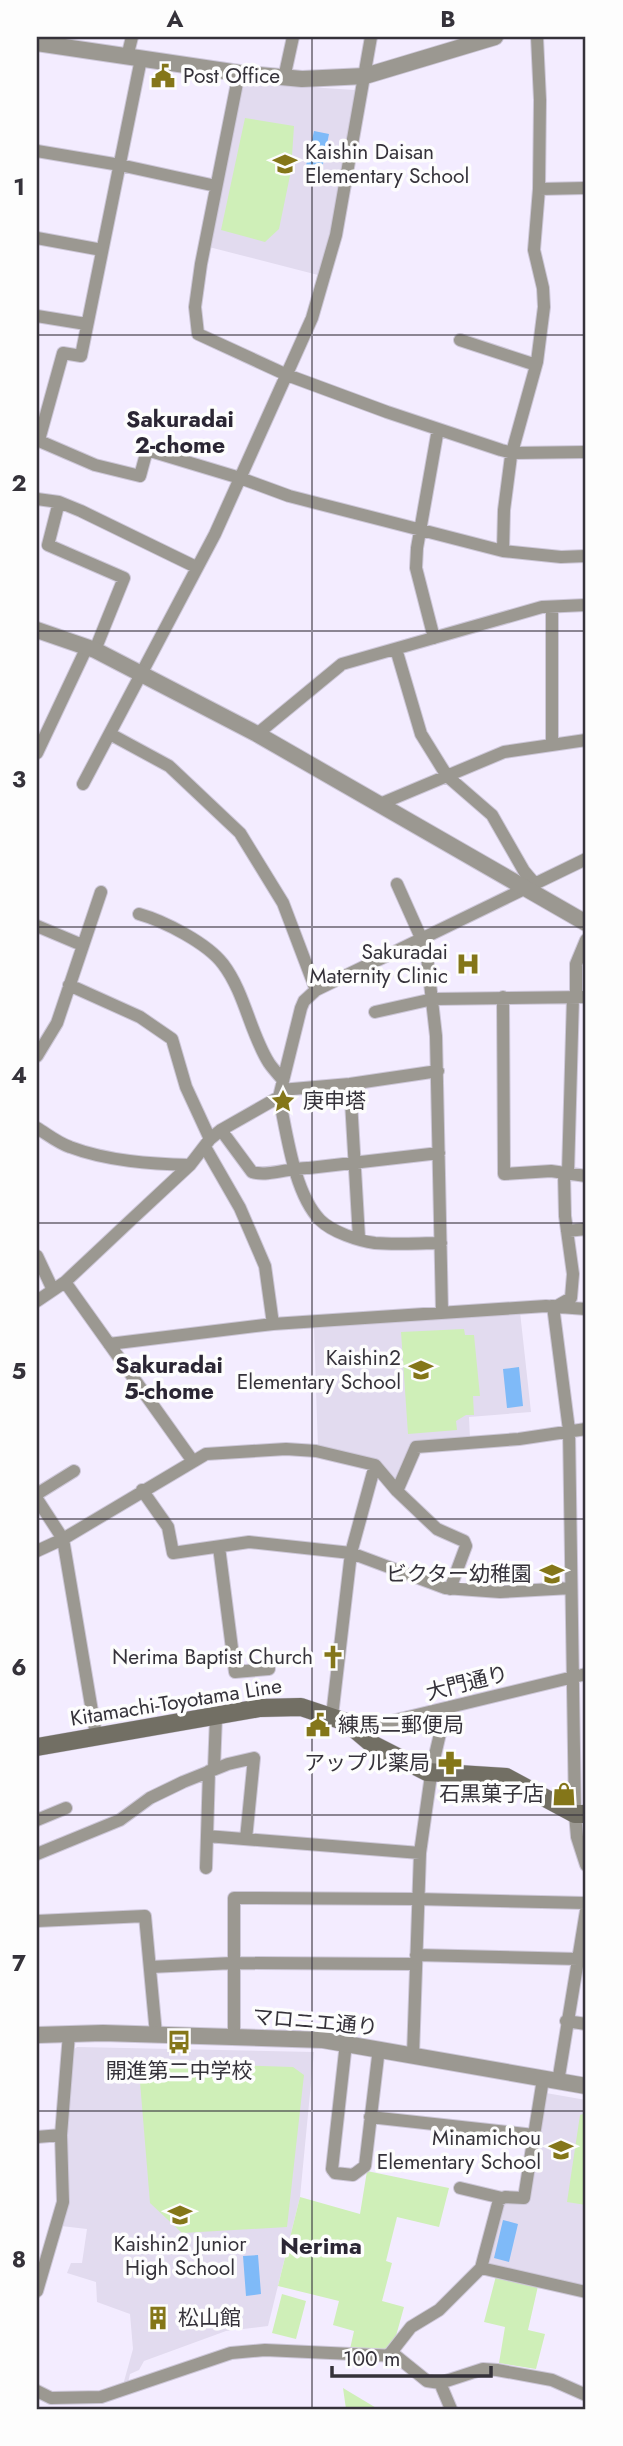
<svg xmlns="http://www.w3.org/2000/svg" width="623" height="2446" font-family="Jost,'Noto Sans JP',sans-serif">
<rect width="100%" height="100%" fill="#f3ecff"/>
<path fill="#e2dbef" d="M245,83L355,90L357,94L332,234L318,275L209,247L241,86Z
M520,1312L531,1412L469,1417L470,1439L411,1443L397,1480L391,1481L374,1462L318,1449L314,1327Z
M77,2047L314,2052L300,2197L268,2326L226,2331L144,2361L139,2370L130,2374L128,2383L123,2385L133,2349L130,2314L97,2302L96,2282L67,2273L71,2263H82L87,2229L61,2226L65,2140L73,2050Z
M546,2093L586,2100V2289L489,2266L486,2262L501,2203L506,2200L527,2203Z"/>
<path fill="#cfefb8" d="M245,118L294,126L292,156L293,161L279,229L265,242L221,230Z
M464,1329L465,1335H474L480,1396H473L474,1415H466L456,1421L457,1430L408,1434L401,1332Z
M163,2063L293,2067L304,2075L287,2227L182,2233L150,2203L139,2070Z
M586,2113V2205L567,2202L580,2115Z
M367,2171L449,2188L439,2227L397,2217L386,2261L392,2263L382,2301L404,2307L396,2336L385,2349H350L354,2331L333,2325L339,2301L278,2286L300,2197L360,2214Z
M496,2276L538,2286L528,2330L545,2334L536,2369L499,2363L505,2327L484,2322Z
M282,2294L306,2301L296,2339L272,2333Z
M343,2388L378,2409H346Z"/>
<path fill="#7fbaf8" d="M314,131L329,134L321,174L305,170Z
M519,1367L523,1406L507,1408L503,1369Z
M503,2220L518,2224L509,2262L494,2258Z
M258,2255L261,2294L246,2296L243,2256Z"/>
<g fill="none" stroke-linecap="round" stroke-linejoin="round">
<g stroke="#cdc7d8" stroke-width="14">
<path id="minor" d="M127,57L132,37
M239,73L201,264L195,307L198,334L287,375L387,412L501,450L513,453L586,452
M284,78L293,37
M37,151L120,165L216,186
M539,189L586,188
M37,238L102,250
M37,316L86,324
M460,340L536,365
M37,440L95,465L140,476L147,450L240,478L289,496L503,551L561,557L586,556
M39,440L63,353L81,356L141,59
M37,499L59,502L81,511L196,567
M59,502L48,545L124,578L95,650
M503,551L504,510L511,456L537,362L544,307L543,288L534,250L539,189L540,100L537,37
M552,607V745
M434,638L416,568L417,548L438,429
M396,649L421,734L447,776L492,815L524,871L535,884
M110,734L169,766L240,833L283,903L316,990
M257,734L342,664L542,607L586,605
M37,753L87,647
M83,784L215,534L312,318L336,235L371,37
M380,804L504,752L586,740
M397,884L422,940
M139,914C164,921 207,943 223,964C245,993 250,1033 269,1063C273,1069 278,1074 283,1080
M37,926L82,945
M425,939L436,1036L442,1312
M69,985L140,1017L172,1039L186,1087L210,1139
M503,997L504,1174L551,1171L586,1176
M576,997V964L586,940
M375,1012L433,999L586,997
M37,1056L57,1023L101,892
M350,1084L359,1238
M281,1090L350,1084L438,1071
M279,1097C287,1134 294,1193 320,1220C332,1232 359,1241 375,1243C397,1245 420,1243 441,1243
M37,1128C47,1134 58,1143 70,1147C107,1161 151,1164 190,1165
M221,1130L252,1172C269,1177 291,1167 309,1168L439,1153
M205,1147L240,1208L265,1266L273,1324
M568,1173L573,997
M567,1231L586,1229
M37,1256L53,1290
M65,1282L192,1460
M37,1301L65,1282L131,1220L190,1165L210,1139L221,1130L279,1097L301,1008L304,1001L316,990L586,859
M553,1306L569,1430L575,1814L577,1837L586,1865
M557,1306L571,1298L573,1274L565,1216L564,1172
M109,1344L273,1324L546,1306L586,1309
M142,1490L168,1527L173,1553L249,1542L351,1553L445,1588L500,1592L571,1588
M397,1491L416,1447L519,1439L586,1429
M37,1494L74,1471
M37,1499L63,1539L96,1735
M219,1547L235,1672L269,1669
M37,1551L63,1539L206,1454L286,1449L316,1451L375,1465L397,1491L437,1529L464,1541L466,1546L450,1589
M332,1716L351,1553L375,1465
M358,1732L363,1728L586,1674
M214,1769L216,1717
M37,1820L66,1808
M207,1836L420,1853
M37,1854L120,1820L150,1798L183,1782L228,1764L254,1758L246,1839
M206,1868L209,1771
M37,1921L145,1916L156,2034
M416,1955L578,1959
M150,1967L233,1963L416,1964
M566,2021L586,2024
M234,2037V1898L417,1899L586,1903
M346,2043L332,2169L335,2173L353,2175L365,2166L379,2048
M413,2055L420,1853L432,1768L446,1708
M543,2079L524,2198L505,2197L499,2200L481,2268L586,2292
M558,2082L586,1911
M370,2117L534,2135
M37,2137L61,2135
M460,2188L502,2198
M37,2291L63,2202L61,2135L69,2034
M389,2355L411,2327L439,2310L481,2268
M440,2383L451,2409
M37,2391L51,2398L101,2397L231,2353L265,2350L396,2356L427,2381L440,2383L483,2369L497,2370L552,2380L586,2395"/>
</g>
<g stroke="#cdc7d8" stroke-width="18">
<path id="tertiary" d="M37,43L239,73L302,79L365,76L495,37
M37,630L95,650L257,734L586,923
M37,2035L103,2033L323,2040L586,2086"/>
</g>
<g stroke="#cdc7d8" stroke-width="19">
<path id="secondary" d="M37,1747L260,1708L301,1707L346,1722L372,1744L427,1772L506,1777L575,1814H586"/>
</g>
<use href="#minor" stroke="#9b9891" stroke-width="12"/>
<use href="#tertiary" stroke="#9b9891" stroke-width="16"/>
<use href="#secondary" stroke="#726f64" stroke-width="18"/>
</g>
<path fill="none" stroke="#35323a" stroke-width="2" stroke-opacity="0.55" d="M312,37V2409M37,335H586M37,631H586M37,927H586M37,1223H586M37,1519H586M37,1815H586M37,2111H586"/>
<defs>
<g id="civic-bare" transform="scale(1.89)"><path d="M-.6-6.5H3V-4.5H.6V-3L4-1V1h2V6H-6V1h2V-1L-.6-3ZM-1.2 2.5V6h2.4V2.5Z" fill="#847619" stroke="#fdfdfd" stroke-width="2.5" paint-order="stroke"/></g>
<g id="school-bare" transform="scale(1.89)"><path d="M0-5L7-2L0 1L-7-2ZM-4 1L0 2.5L4 1V4Q0 6-4 4Z" fill="#847619" stroke="#fdfdfd" stroke-width="2.5" paint-order="stroke"/></g>
<g id="hospital-bare" transform="scale(1.89)"><path d="M-5-5h3v3.5h4V-5h3V5h-3V1.5h-4V5h-3Z" fill="#847619" stroke="#fdfdfd" stroke-width="2.5" paint-order="stroke"/></g>
<g id="sight-bare" transform="scale(1.89)"><path d="M0-6L1.8-2.2L6-1.7L2.9 1.2L3.7 5.4L0 3.3L-3.7 5.4L-2.9 1.2L-6-1.7L-1.8-2.2Z" fill="#847619" stroke="#fdfdfd" stroke-width="2.5" paint-order="stroke"/></g>
<g id="church-bare" transform="scale(1.89)"><path d="M-1.2-6h2.4v3.5h3.3v2.4h-3.3V6h-2.4V-.1h-3.3v-2.4h3.3Z" fill="#847619" stroke="#fdfdfd" stroke-width="2.5" paint-order="stroke"/></g>
<g id="pharmacy-bare" transform="scale(1.89)"><path d="M-2-6h4v4h4v4h-4v4h-4v-4h-4v-4h4Z" fill="#847619" stroke="#fdfdfd" stroke-width="2.5" paint-order="stroke"/></g>
<g id="shop-bare" transform="scale(1.89)"><path d="M-5-2.5h2.3a2.7 3.5 0 0 1 5.4 0H5L5.5 6h-11ZM-1.5-2.5h3a1.5 2.3 0 0 0-3 0Z" fill="#847619" stroke="#fdfdfd" stroke-width="2.5" paint-order="stroke"/></g>
<g id="bus-bare" transform="scale(1.89)"><path d="M-5-6H5V4H4V6H2V4H-2V6H-4V4H-5ZM-3.5-4V0h7V-4ZM-3.5 1.2v1.5H-2V1.2ZM2 1.2v1.5H3.5V1.2Z" fill="#847619" stroke="#fdfdfd" stroke-width="2.5" paint-order="stroke"/></g>
<g id="building-bare" transform="scale(1.89)"><path d="M-4-6H4V6H1V3H-1V6H-4ZM-2.5-4.3h1.7v1.8h-1.7ZM.8-4.3h1.7v1.8H.8ZM-2.5-1h1.7V.8h-1.7ZM.8-1h1.7V.8H.8Z" fill="#847619" stroke="#fdfdfd" stroke-width="2.5" paint-order="stroke"/></g>
</defs>
<g fill-rule="evenodd">
<use href="#civic-bare" x="163" y="76"/>
<use href="#school-bare" x="285" y="164"/>
<use href="#hospital-bare" x="468" y="964"/>
<use href="#sight-bare" x="283" y="1101"/>
<use href="#school-bare" x="421" y="1370"/>
<use href="#school-bare" x="552" y="1574"/>
<use href="#church-bare" x="333" y="1657"/>
<use href="#civic-bare" x="318" y="1725"/>
<use href="#pharmacy-bare" x="450" y="1763"/>
<use href="#shop-bare" x="564" y="1794"/>
<use href="#bus-bare" x="179" y="2042"/>
<use href="#school-bare" x="561" y="2150"/>
<use href="#school-bare" x="180" y="2215"/>
<use href="#building-bare" x="158" y="2318"/>
</g>
<g text-anchor="middle" stroke-width="7" stroke-linejoin="round" paint-order="stroke">
<g font-size="21" fill="#35323a" stroke="#fdfdfd" text-anchor="end">
<text x="183" y="83" text-anchor="start">Post Office</text>
<text x="305" y="159" text-anchor="start">Kaishin Daisan<tspan x="305" dy="24">Elementary School</tspan></text>
<text x="448" y="959">Sakuradai<tspan x="448" dy="24">Maternity Clinic</tspan></text>
<text x="303" y="1108" text-anchor="start">庚申塔</text>
<text x="401" y="1365">Kaishin2<tspan x="401" dy="24">Elementary School</tspan></text>
<text x="532" y="1581">ビクター幼稚園</text>
<text x="313" y="1664">Nerima Baptist Church</text>
<text x="338" y="1732" text-anchor="start">練馬二郵便局</text>
<text x="430" y="1770">アップル薬局</text>
<text x="544" y="1801">石黒菓子店</text>
<text x="179" y="2078" text-anchor="middle">開進第二中学校</text>
<text x="541" y="2145">Minamichou<tspan x="541" dy="24">Elementary School</tspan></text>
<text x="180" y="2251" text-anchor="middle">Kaishin2 Junior<tspan x="180" dy="24">High School</tspan></text>
<text x="178" y="2325" text-anchor="start">松山館</text>
</g>
<g font-size="21" fill="#35323a" stroke="#fdfdfd">
<text transform="translate(467 1683) rotate(-14)" y="7">大門通り</text>
<text transform="translate(176 1702) rotate(-9)" y="7">Kitamachi-Toyotama Line</text>
<text transform="translate(315 2022) rotate(5)" y="7">マロニエ通り</text>
</g>
<g font-size="23" font-weight="bold" fill="#2b2634" stroke="#fdfdfd">
<text x="180" y="427">Sakuradai<tspan x="180" dy="26">2-chome</tspan></text>
<text x="169" y="1373">Sakuradai<tspan x="169" dy="26">5-chome</tspan></text>
</g>
<g font-size="24" font-weight="bold" fill="#2b2634" stroke="#fdfdfd">
<text x="321" y="2254">Nerima</text>
</g>
</g>
<rect width="623" height="2446" fill="none" stroke="#fdfdfd" stroke-width="77"/>
<path d="M332 2366v10h159v-10" fill="none" stroke="#35323a" stroke-width="3.5"/>
<text x="343" y="2366" font-size="21" fill="#35323a" stroke="#fdfdfd" stroke-width="5" paint-order="stroke">100 m</text>
<rect x="38" y="38" width="546" height="2370" fill="none" stroke="#35323a" stroke-width="2.5"/>
<g font-size="23" text-anchor="middle" font-weight="bold" fill="#35323a">
<text x="175" y="27">A</text>
<text x="448" y="27">B</text>
<text x="19" y="195">1</text>
<text x="19" y="491">2</text>
<text x="19" y="787">3</text>
<text x="19" y="1083">4</text>
<text x="19" y="1379">5</text>
<text x="19" y="1675">6</text>
<text x="19" y="1971">7</text>
<text x="19" y="2267">8</text>
</g>
</svg>
